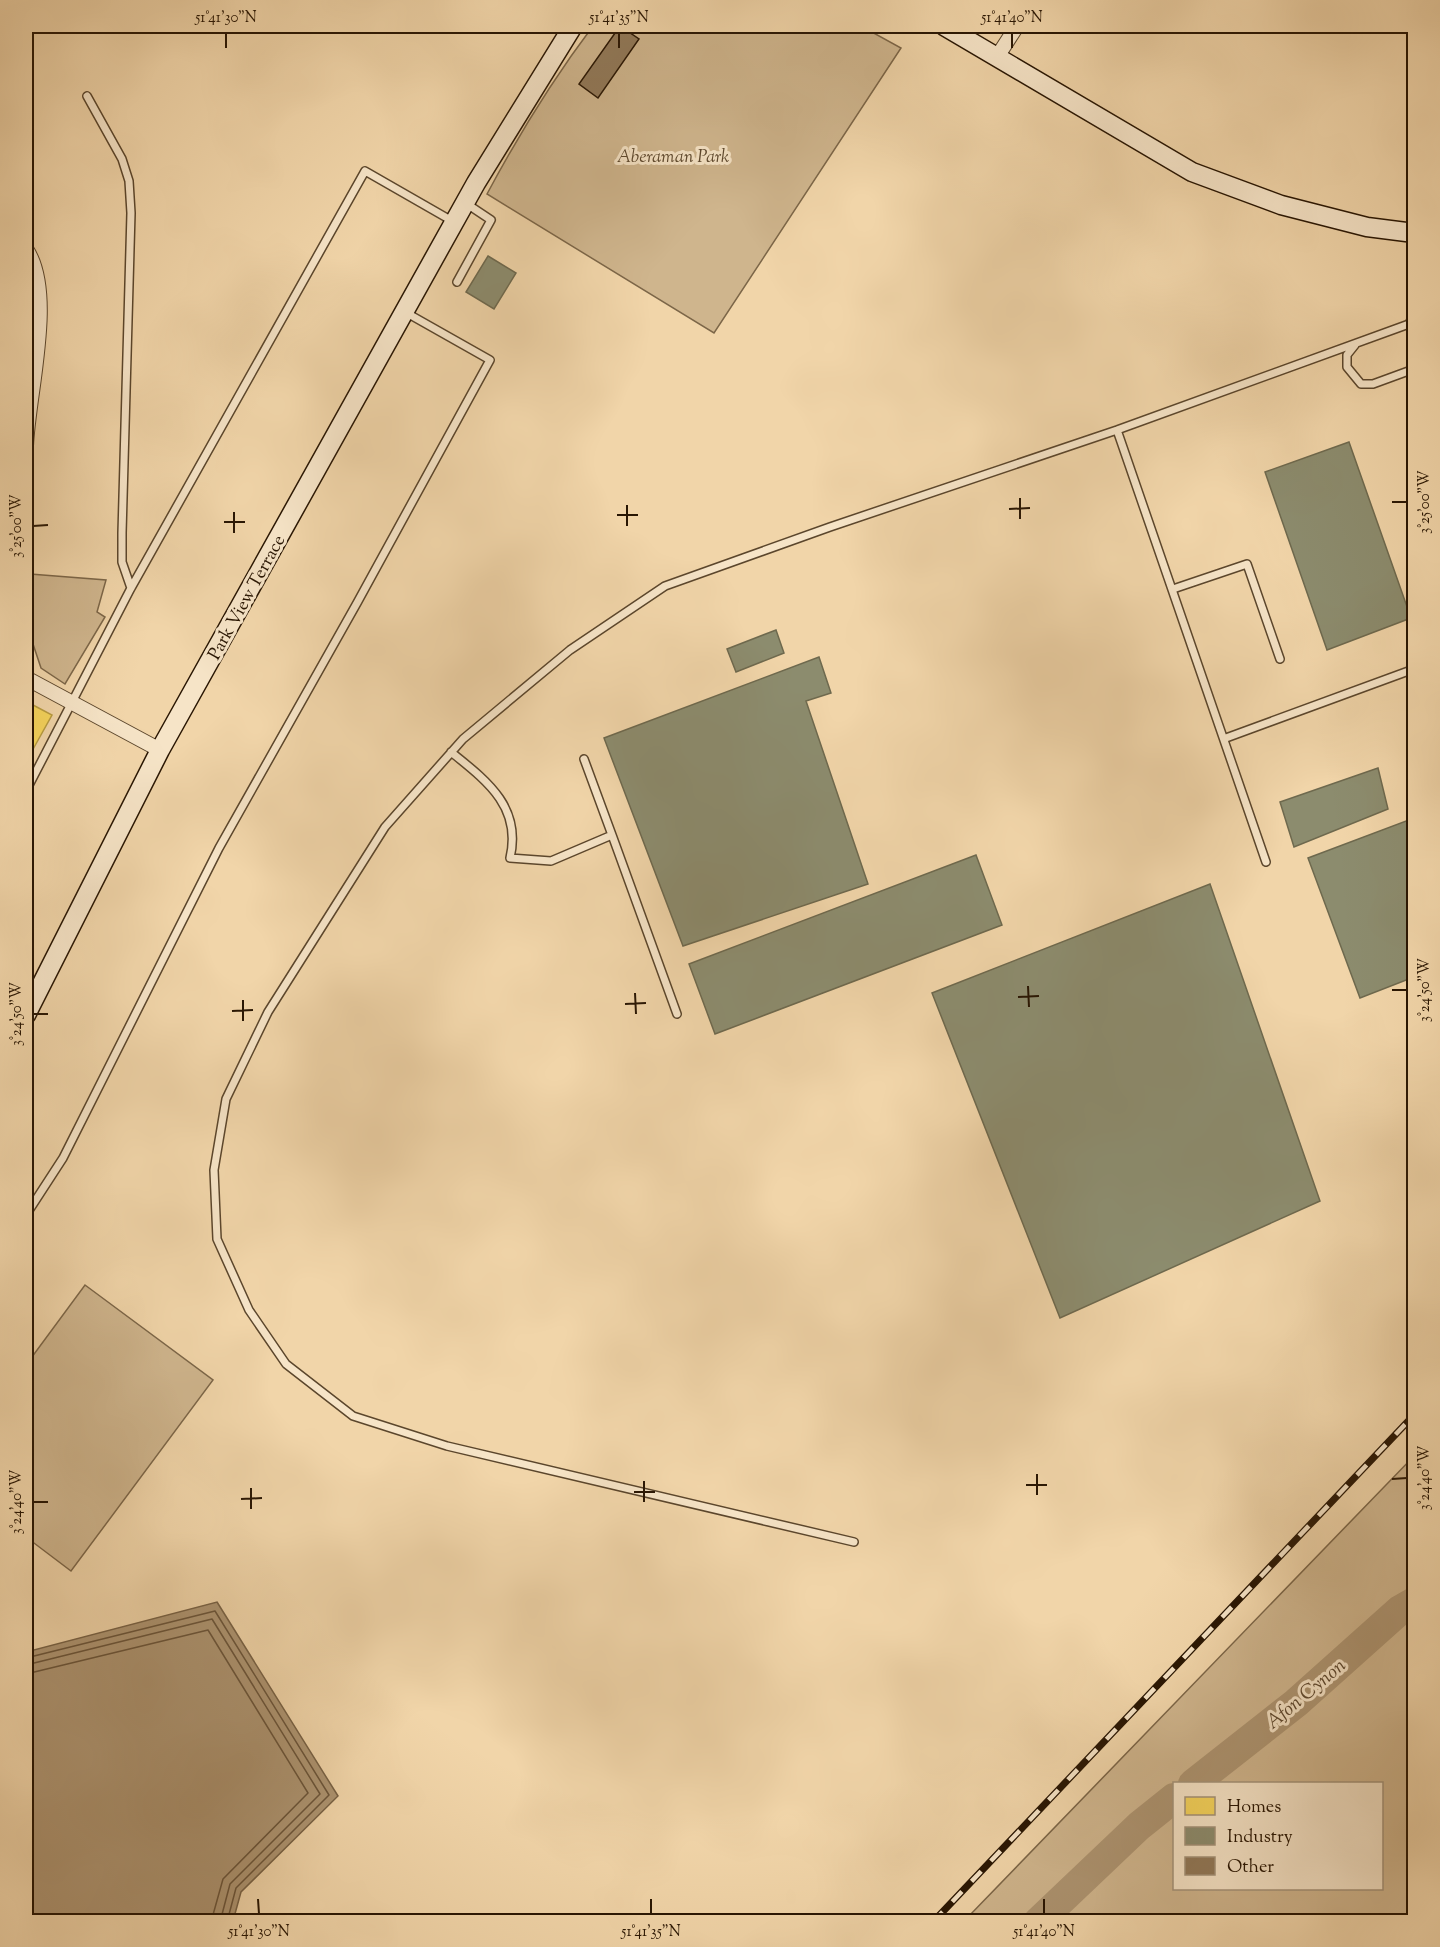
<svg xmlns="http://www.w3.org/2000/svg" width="1440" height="1947" font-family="'Sorts Mill Goudy',serif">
<rect width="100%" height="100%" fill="#f1d5a9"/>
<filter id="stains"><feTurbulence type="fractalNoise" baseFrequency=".00333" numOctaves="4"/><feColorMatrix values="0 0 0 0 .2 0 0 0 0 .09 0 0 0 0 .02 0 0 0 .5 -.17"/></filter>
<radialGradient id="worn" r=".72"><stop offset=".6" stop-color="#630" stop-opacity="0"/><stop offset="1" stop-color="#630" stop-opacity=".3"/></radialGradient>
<path fill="#cfb58d" stroke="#7c6648" stroke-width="1.5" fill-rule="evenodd" d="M593,26H861L901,48L714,333L487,194C518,136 553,79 593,26Z
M30,574L106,580L97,612L105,617L65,684L41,668L33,644Z
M85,1285L213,1380L71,1571L26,1537V1365Z
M1414,1456V1921H964L968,1917ZM1174,1784H1382V1888H1174Z"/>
<path fill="#ad9471" stroke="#786245" stroke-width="1.5" d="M217,1602L338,1796L241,1892L233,1921H26V1652Z"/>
<path fill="#f6d55c" stroke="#b89c41" stroke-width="1.5" d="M33,705L52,715L32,751L26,747V719Z"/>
<path fill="#8c8c6e" stroke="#6e694e" stroke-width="1.5" d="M488,256L516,273L494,309L466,292Z
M1349,442L1411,618L1327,650L1265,472Z
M776,630L784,653L736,672L727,649Z
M819,657L831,693L806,701L868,884L683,946L604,738Z
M1378,768L1388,809L1294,847L1280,802Z
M1414,818V977L1360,998L1308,858Z
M976,855L1002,925L715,1034L689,964Z
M1210,884L1320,1201L1060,1318L932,993Z"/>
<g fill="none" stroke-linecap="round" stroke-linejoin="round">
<path stroke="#6b553a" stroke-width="1.5" d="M26,1658L215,1611L329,1795L236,1888L227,1922
M26,1665L212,1619L320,1794L230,1884L220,1922
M26,1674L208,1630L308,1793L223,1879L211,1922"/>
<path stroke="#ad9471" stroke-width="30" d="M1193,1784L1296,1703L1400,1610L1414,1602
M1038,1922L1139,1826L1174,1798"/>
</g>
<path fill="#917959" stroke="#291603" stroke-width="1.5" d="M620,26L639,39L598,98L579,84Z"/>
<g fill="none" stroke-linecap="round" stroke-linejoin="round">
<g stroke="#5b462c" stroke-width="10">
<path id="service" d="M87,96L122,159L129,181L131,213L122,533V562L131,588
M457,282L491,220L467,204
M1355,345L1347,355V367L1361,384H1373L1414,369
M1117,430L1266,862
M1173,589L1247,564L1280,659
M1226,738L1414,669
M451,752C487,781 522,807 510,858L551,861L612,835L677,1014
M584,759L612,835
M26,791L131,588L365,171L454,222
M26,1215L63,1158L219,848L357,603L490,360L405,312
M854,1542L447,1446L353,1416L286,1364L249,1310L217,1239L214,1170L226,1099L268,1012L385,827L463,739L570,650L665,586L830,527L1117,430L1409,324L1414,313"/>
</g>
<g stroke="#5b462c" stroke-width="16">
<path id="minor" d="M997,57L1017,26
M26,249C56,293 28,393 26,446
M26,678L160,750"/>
</g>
<g stroke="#291603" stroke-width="21">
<path id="secondary" d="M944,26L1192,172L1281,205L1367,227L1414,233
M26,1015L160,750L476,183L573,26"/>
</g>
<use href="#service" stroke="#f6e4c7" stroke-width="7"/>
<use href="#minor" stroke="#f6e4c7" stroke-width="14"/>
<use href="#secondary" stroke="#f6e4c7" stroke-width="18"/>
<g stroke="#291603" stroke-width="7">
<path id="rail" d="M933,1922L1414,1415"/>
</g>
<use href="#rail" stroke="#f6e4c7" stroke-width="4.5" stroke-dasharray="14" stroke-linecap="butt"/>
</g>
<path fill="none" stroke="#291603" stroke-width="2" d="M226,33V48M619,33V48M1012,33V48M1020,498V519M1392,502H1407M627,505V526M1009,509L1030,508M234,512V533M617,515H638M224,522H245M33,526L48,525M1028,986L1029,1007M1392,990H1407M635,993L636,1014M1018,997L1039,996M243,1000V1021M625,1004L646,1003M232,1011L253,1010M33,1014H48M1037,1474V1495M1392,1479L1407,1478M644,1481V1502M1026,1485H1047M251,1488V1509M634,1492H655M241,1499L262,1498M33,1502H48M258,1899L259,1914M651,1899V1914M1044,1899V1914"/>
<g text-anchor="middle" stroke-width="6" stroke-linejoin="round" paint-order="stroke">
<g font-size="18" font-style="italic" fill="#5b462c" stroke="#f6e4c7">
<text x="673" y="162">Aberaman Park</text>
</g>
<g font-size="18" fill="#291603" stroke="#f6e4c7">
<text transform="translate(246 597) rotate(-61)" y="6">Park View Terrace</text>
</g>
<g font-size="20" font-style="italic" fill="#5e482f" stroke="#f6e4c7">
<text transform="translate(1305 1693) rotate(-40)" y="7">Afon Cynon</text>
</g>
</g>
<rect width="1440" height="1947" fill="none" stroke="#f1d5a9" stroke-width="66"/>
<rect x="1173" y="1782" width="210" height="108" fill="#f6e4c7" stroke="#a49279" stroke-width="1.5"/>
<rect x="1185" y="1797" width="30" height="18" fill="#f6d55c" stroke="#a49279" stroke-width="1.5"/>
<text x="1227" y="1812" font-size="18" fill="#291603">Homes</text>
<rect x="1185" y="1827" width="30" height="18" fill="#8c8c6e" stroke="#a49279" stroke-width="1.5"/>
<text x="1227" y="1842" font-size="18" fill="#291603">Industry</text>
<rect x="1185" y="1857" width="30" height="18" fill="#917959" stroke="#a49279" stroke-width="1.5"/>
<text x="1227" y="1872" font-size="18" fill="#291603">Other</text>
<rect x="33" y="33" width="1374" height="1881" fill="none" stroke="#291603" stroke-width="2"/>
<g font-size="15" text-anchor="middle" fill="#291603">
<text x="226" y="22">51°41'30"N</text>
<text x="619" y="22">51°41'35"N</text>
<text x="1012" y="22">51°41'40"N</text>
<text transform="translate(1424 502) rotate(-90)" y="5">3°25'00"W</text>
<text transform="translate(16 526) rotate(-90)" y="5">3°25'00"W</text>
<text transform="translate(1424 990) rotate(-90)" y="5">3°24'50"W</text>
<text transform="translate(16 1014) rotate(-90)" y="5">3°24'50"W</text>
<text transform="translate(1424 1478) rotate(-90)" y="5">3°24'40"W</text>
<text transform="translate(16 1502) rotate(-90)" y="5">3°24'40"W</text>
<text x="259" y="1936">51°41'30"N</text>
<text x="651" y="1936">51°41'35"N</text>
<text x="1044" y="1936">51°41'40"N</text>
</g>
<rect width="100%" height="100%" filter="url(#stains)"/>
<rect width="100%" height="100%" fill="url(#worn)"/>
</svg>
